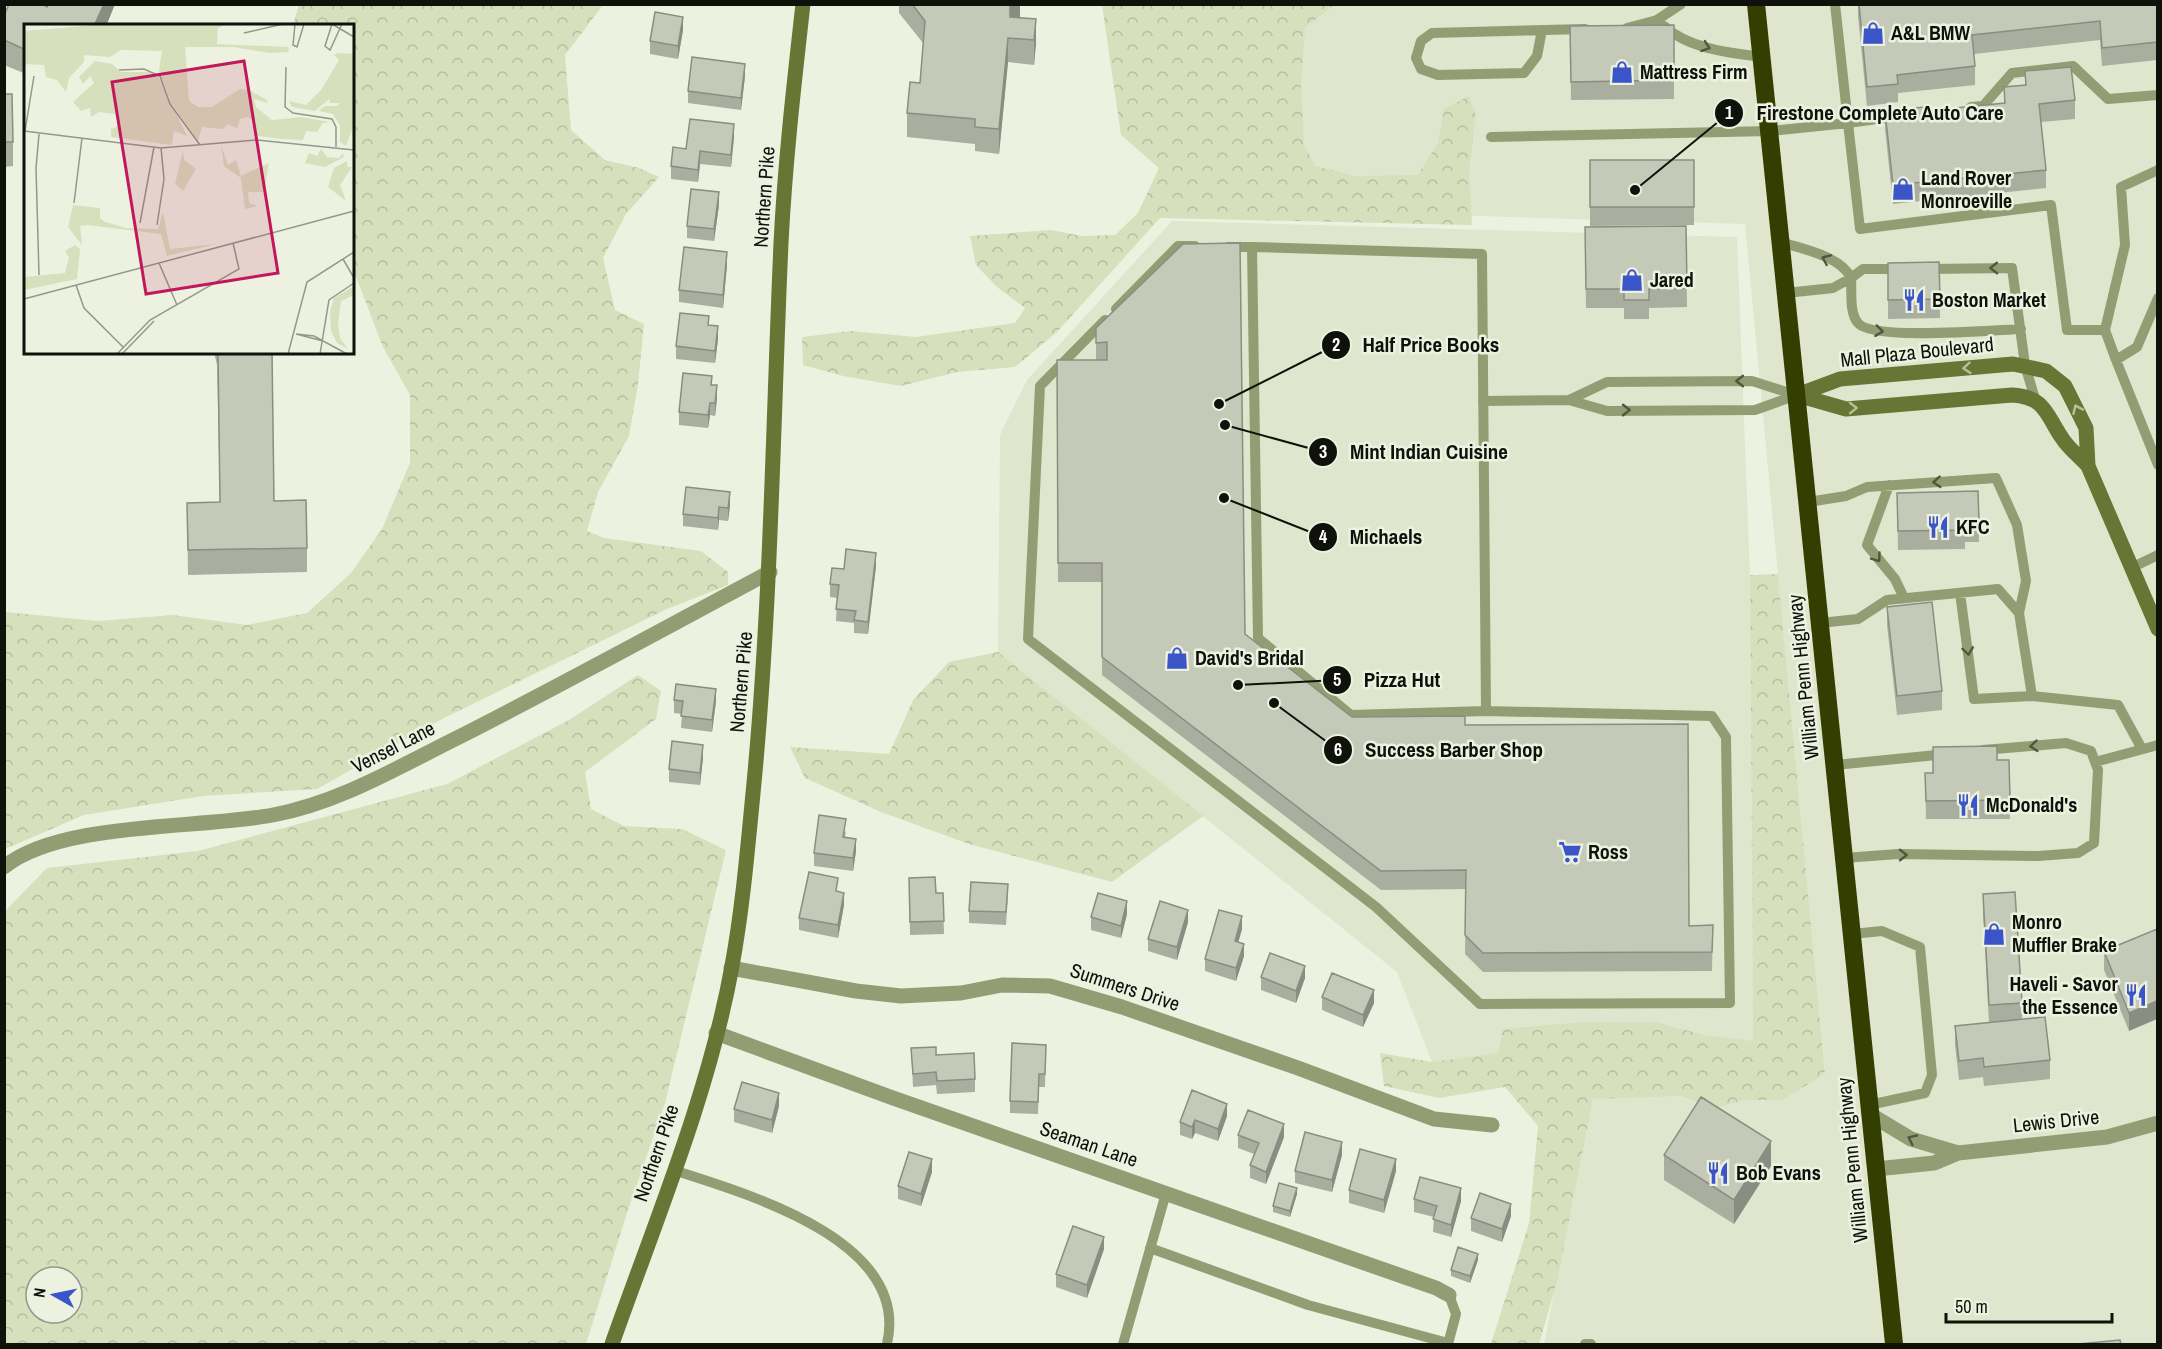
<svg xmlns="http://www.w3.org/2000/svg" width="2162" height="1349" font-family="'Archivo Narrow',sans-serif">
<defs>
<pattern id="forest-crowns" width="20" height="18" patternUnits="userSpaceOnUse" patternTransform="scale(1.5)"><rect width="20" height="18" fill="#d7dfbc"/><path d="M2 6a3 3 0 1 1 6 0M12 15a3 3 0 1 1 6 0" fill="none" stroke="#b7bea0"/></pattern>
</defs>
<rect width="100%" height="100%" fill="#edf2e0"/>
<path fill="#dfe6cd" d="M1233,5H2157V1344H1544L1593,1098L1681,1096L1715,1109L1743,1100H1782L1825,1074L1745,224L1176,207Z
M1172,221L1737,237L1750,575L1753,1042L1704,1035L1432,1062L1397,972L998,652L1000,435L1027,380Z"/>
<path fill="url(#forest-crowns)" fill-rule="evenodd" d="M299,5H603L565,55L571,130L605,160L639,168L659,177L626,214L603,258L615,310L644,324L638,384L629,436L598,492L587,531L604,538L701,551L728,572V585L667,609L440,720L317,789L203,796L84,815L5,849V612L98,621L173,615L247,625L307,613L351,573L382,529L410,463V395L383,347L353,269L352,26L293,25Z
M1102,5H1331L1333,6L1305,28L1301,84L1304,145L1315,166L1355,176L1418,175L1438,143L1444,109L1469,96L1476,115L1469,172L1472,225L1160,218L1057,332L1015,367L957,372L901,386L843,376L803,365L802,337L851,331L916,337L1015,323L1025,308L997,287L976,265L970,236L1051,230L1082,236L1115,235L1138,213L1159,168L1121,135Z
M1778,574L1825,1074L1782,1100H1743L1715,1109L1681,1096L1593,1099L1557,1282L1539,1344H1491L1529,1223L1538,1126L1505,1087L1439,1098L1384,1086L1380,1053L1432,1062L1498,1053L1503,1029L1583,1022H1655L1704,1035L1753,1041L1750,575Z
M998,652L1203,816L1112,882L969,844L881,812L805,778L790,747L889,754L913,700L949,662Z
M638,675L661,691L656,719L585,772L591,809L624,826L682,829L726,850L665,1103L627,1213L586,1344H5V911L47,868L198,851L447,784L569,720ZM36,1277H72V1313H36Z"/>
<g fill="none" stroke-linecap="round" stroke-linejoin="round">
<path stroke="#939d73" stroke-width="10" d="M1664,26C1689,49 1730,53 1762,57
M1627,28L1657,20L1681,4
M1542,30L1537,56L1524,73L1438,75L1421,69L1416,58L1421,41L1432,33L1585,29
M1971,107L1983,106L2012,73L2073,66L2108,99L2158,95
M1899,116L1848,123L1860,229L2051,205L2067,330H2105L2116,360
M1491,137L1770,131L1848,123L1835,4
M1781,242C1802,249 1841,256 1851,278L1833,288L1786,293
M1228,247H1252
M1900,269H1863L1851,278C1852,291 1849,313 1858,323C1872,341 1994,330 2021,329
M1927,269L2012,268L2025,365L2035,399
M2158,298L2137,347L2116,360L2158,465
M1116,309L1178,246H1195
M1105,320L1040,386L1028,639L1376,907L1480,1004L1730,1003L1726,737L1712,716L1486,711L1351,715L1258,638L1252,247L1482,254L1486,711
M2105,330L2125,245L2121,187L2158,170
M1569,400L1607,382L1752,381L1796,395
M1483,401L1569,400L1607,411L1755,410L1797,395
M1889,485L1867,545L1895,579L1904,598
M1808,502L1846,496L1867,487L1996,478L2017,525L2026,581L2019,613L2032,696
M2133,567L2158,555
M1960,593L1974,699L2032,696L2118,705L2142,749
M1820,623L1858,619L1887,600L1998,589L2019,613
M2095,762L2158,745
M1835,765L1947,754
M1844,858L1898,854L2038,856L2078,853L2094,843L2098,770L2091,751L2066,743L1983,750
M1852,934L1882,931L1920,947L1932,1075L1925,1093L1869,1105
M673,1170C747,1194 911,1240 887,1344
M1150,1248L1308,1305L1448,1343
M1123,1344L1166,1193
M1448,1344L1456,1314L1449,1295
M1585,1344H1591"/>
<path stroke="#939d73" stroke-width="15" d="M4,867C60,821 201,829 273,815C341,802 400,766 461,736C565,683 667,627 770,572
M731,968L856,991L901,996L961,993L1002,985L1050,986L1122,1007L1298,1068L1434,1119L1492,1125
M716,1033L893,1098L1436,1288L1449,1295
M1871,1115L1911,1139L1958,1153L2107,1137L2158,1123
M1876,1169L1934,1163L1958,1153"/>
<path stroke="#687535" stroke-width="15" d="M1797,395L1840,379L2013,364L2046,371L2065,386L2086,428L2088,466L2158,629
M1797,395L1846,409L2012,395C2046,397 2046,415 2062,438C2068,448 2080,457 2088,466
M612,1344C655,1222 709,1094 732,966C743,906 748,844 754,783C771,603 773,423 781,243C785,163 794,84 803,4"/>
<path stroke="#343e01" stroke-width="18" d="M1756,4L1894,1344"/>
</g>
<path fill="#a9ae9e" d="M115,4L106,26H26V74L4,65V16L47,7Z
M899,4H1020V18L1036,43L1034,65L1008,62L999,154L975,151V144L907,137V113L920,83L923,43L899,13Z
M1858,4H2157V60L2102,66L2100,40L1974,54L1975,66V85L1898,93V102L1867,106L1858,16Z
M1674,25V99L1571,100L1570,26Z
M683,30L678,59L650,54V41Z
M2025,71L2075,100V119L2041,122L2046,170V188L1893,204L1885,129V111H1925L2004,103V87L2025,85Z
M745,76L741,110L688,103V91Z
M4,94L13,142V166L4,167Z
M734,137L731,167L700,164L698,182L671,179V166L686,149Z
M1590,160H1694V225L1590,226Z
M719,205L714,241L687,238V226Z
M1686,226L1687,307L1649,308V319H1624V308H1586L1585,227Z
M1183,244L1245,634L1352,717L1465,725L1689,926L1713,925L1712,971L1483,972L1465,954L1466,889L1381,890L1102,675V582H1058L1057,360H1096V328Z
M1939,262L1940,318L1888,319V263Z
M727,265L723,308L679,302V290Z
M718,339L715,363L676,359V346Z
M214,352H272L274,501L307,548V572L188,575L187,503L220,502L217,365Z
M712,385L717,398L715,416L710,415L708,428L679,425V412Z
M1978,491L1979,542H1965V549L1898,550L1897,493Z
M730,505L728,521L719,520L718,530L683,526V514Z
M876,566L868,634L854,633V623L836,621L837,598L830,597V584L844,569Z
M1887,607L1942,691V710L1897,715L1887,625Z
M674,700L716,701L712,732L681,728L682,714L674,713Z
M703,758L700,785L669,782V769Z
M1997,760H2009L2010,819H1926L1925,773H1933Z
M846,831L845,837L856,851L853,871L814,866V853Z
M909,878L936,893H943L944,934L910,935Z
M1983,894L2022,1003V1019L2050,1060V1079L1984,1086L1983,1077L1959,1080L1955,1045V1026L1989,1023L1983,913Z
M1008,896L1006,925L969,923V911Z
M844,905L838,938L799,930V918Z
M1127,914L1121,938L1091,930V917Z
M1188,922L1177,960L1148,951V939Z
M1242,929L1238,942L1244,956L1236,981L1205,971V959Z
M2157,929L2129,1031L2104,970V951Z
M1261,977L1305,978L1296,1003L1261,990Z
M1322,997L1374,1003L1363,1027L1322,1010Z
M1046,1045L1045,1087H1039L1038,1114L1010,1113V1101Z
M911,1048L936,1055L975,1079V1092L937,1094L936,1085L913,1087Z
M779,1106L772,1133L734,1122V1109Z
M1227,1116L1218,1141L1195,1133L1192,1139L1180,1135V1122Z
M1238,1135L1284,1137L1266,1184L1250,1178V1165L1254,1154L1238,1148Z
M1342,1155L1332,1192L1295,1183V1171Z
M1664,1155L1771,1166L1734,1224L1664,1180Z
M1396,1171L1384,1213L1349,1203V1190Z
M932,1172L921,1206L898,1199V1186Z
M1297,1194L1290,1217L1273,1212V1206Z
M1414,1199L1461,1201L1451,1237L1433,1232L1434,1217L1414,1212Z
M1511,1216L1502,1242L1471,1231V1218Z
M1104,1249L1087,1298L1056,1287V1274Z
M1478,1260L1470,1283L1451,1276V1270Z"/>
<path fill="#8a8d81" d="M104,4H115L106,26H94Z
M1010,4H1020V19L1010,26V42Z
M683,17V30L678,59V46Z
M1036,19V43L1034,65V40Z
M1008,38V62L999,154V129Z
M745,64V76L741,110V98Z
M734,124V137L731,167V155Z
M700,151V164L698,182V170Z
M719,192V205L714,241V229Z
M727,252V265L723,308V295Z
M718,326V339L715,363V351Z
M717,385V398L715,416V403Z
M710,403V415L708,428V415Z
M730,492V505L728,521V508Z
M719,507V520L718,530V518Z
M876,553V566L868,634V622Z
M716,689V701L712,732V720Z
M703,745V758L700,785V773Z
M856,839V851L853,871V858Z
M844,893V905L838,938V925Z
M1127,901V914L1121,938V926Z
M1188,910V922L1177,960V947Z
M1242,916V929L1235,954V941Z
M1244,944V956L1236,981V968Z
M1305,966V978L1296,1003V991Z
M1374,990V1003L1363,1027V1015Z
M2157,1001V1019L2129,1031V1013Z
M779,1093V1106L772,1133V1120Z
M1227,1104V1116L1218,1141V1129Z
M1195,1120V1133L1192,1139V1127Z
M1284,1124V1137L1266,1184V1172Z
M1771,1141V1166L1734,1224V1200Z
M1342,1142V1155L1332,1192V1180Z
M932,1159V1172L921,1206V1194Z
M1396,1159V1171L1384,1213V1200Z
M1297,1188V1194L1290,1217V1211Z
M1461,1188V1201L1451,1237V1225Z
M1511,1204V1216L1502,1242V1229Z
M1104,1237V1249L1087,1298V1285Z
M1478,1254V1260L1470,1283V1276Z"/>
<path fill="#c5cab8" stroke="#8a8d81" stroke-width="1.5" d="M9,4H42L47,7L48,4H104L94,26H26V50L4,40V16Z
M912,4H1010V17L1036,19L1034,40L1008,38L999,129L975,127V119L907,113L910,82L920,83L925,21Z
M1859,4H2157V42L2102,48L2100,21L1972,35L1975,66L1897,75L1898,84L1867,87Z
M655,12L683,17L678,46L650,41Z
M1674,25V80L1571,82L1570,26Z
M692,57L745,64L741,98L688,91Z
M2071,67L2075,100L2039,104L2046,170L1893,185L1885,111L1925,107V111L2005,103L2004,87L2026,85L2025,71Z
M4,94H12L13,142H4Z
M690,119L734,124L731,155L700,151L698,170L671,166L673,147L686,149Z
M1590,160H1694V207H1590Z
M691,189L719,192L714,229L687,226Z
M1686,226L1687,288L1649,289V300H1624V289H1586L1585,227Z
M1240,243L1245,634L1352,717L1465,716V725L1688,724L1689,926L1713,925L1712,952L1483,953L1465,935L1466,870L1381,871L1102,657V563H1058L1057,360H1107V342L1096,343V328L1183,244Z
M684,247L727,252L723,295L679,290Z
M1939,262L1940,299L1888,300V263Z
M680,313L709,316L708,325L718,326L715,351L676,346Z
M218,352H272L274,501L306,500L307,548L188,550L187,503L220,502Z
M683,373L712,376L711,385H717L715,403H710L708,415L679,412Z
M686,487L730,492L728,508L719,507L718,518L683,514Z
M1978,491L1979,523H1965V530L1898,531L1897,493Z
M846,549L876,553L868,622L854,620L856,611L836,609L839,585L830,584L832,568L844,569Z
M1932,602L1942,691L1897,696L1887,607Z
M676,684L716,689L712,720L681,716L683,701L674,700Z
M672,741L703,745L700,773L669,769Z
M1997,746V760H2009L2010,800L1926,801L1925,773H1933V747Z
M819,815L846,819L843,837L856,839L853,858L814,853Z
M809,872L838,878L836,891L844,893L838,925L799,918Z
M935,877L936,893H943L944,921L910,922L909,878Z
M971,882L1008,884L1006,912L969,911Z
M2015,892L2022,1003L1989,1005L1983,894Z
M1098,893L1127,901L1121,926L1091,917Z
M1160,901L1188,910L1177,947L1148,939Z
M1219,910L1242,916L1235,941L1244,944L1236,968L1205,959Z
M2157,929V1001L2129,1013L2104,951Z
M1270,953L1305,966L1296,991L1261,977Z
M1332,973L1374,990L1363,1015L1322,997Z
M2045,1017L2050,1060L1984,1067L1983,1058L1959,1061L1955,1026Z
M1012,1043L1046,1045L1045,1074H1039L1038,1102L1010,1101Z
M936,1047V1055L974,1053L975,1079L937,1081L936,1072L913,1074L911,1048Z
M742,1082L779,1093L772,1120L734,1109Z
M1192,1090L1227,1104L1218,1129L1195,1120L1192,1127L1180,1122Z
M1701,1097L1771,1141L1734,1200L1664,1155Z
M1248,1110L1284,1124L1266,1172L1250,1165L1259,1143L1238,1135Z
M1305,1132L1342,1142L1332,1180L1295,1171Z
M1360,1149L1396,1159L1384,1200L1349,1190Z
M909,1152L932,1159L921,1194L898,1186Z
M1420,1177L1461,1188L1451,1225L1433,1219L1437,1206L1414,1199Z
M1279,1183L1297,1188L1290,1211L1273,1206Z
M1480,1193L1511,1204L1502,1229L1471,1218Z
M1073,1226L1104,1237L1087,1285L1056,1274Z
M1458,1247L1478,1254L1470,1276L1451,1270Z
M2120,1340L2121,1344H2078Z"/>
<defs><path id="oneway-chevron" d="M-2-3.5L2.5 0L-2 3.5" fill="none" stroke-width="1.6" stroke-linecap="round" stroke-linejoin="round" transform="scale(1.5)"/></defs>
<g stroke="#51573f">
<use href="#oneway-chevron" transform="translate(1706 47) rotate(19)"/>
<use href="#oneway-chevron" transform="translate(1826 259) rotate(-157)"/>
<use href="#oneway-chevron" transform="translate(1994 268) rotate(179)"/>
<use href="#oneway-chevron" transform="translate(1879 331) rotate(7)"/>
<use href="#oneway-chevron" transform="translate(1740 381) rotate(180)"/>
<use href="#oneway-chevron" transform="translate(1626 410)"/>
<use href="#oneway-chevron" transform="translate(1937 482) rotate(176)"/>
<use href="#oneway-chevron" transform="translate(1877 558) rotate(54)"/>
<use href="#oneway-chevron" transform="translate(1968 651) rotate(82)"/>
<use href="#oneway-chevron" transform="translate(2034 746) rotate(175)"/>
<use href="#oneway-chevron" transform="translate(1903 855)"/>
<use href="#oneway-chevron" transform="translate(1912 1139) rotate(-155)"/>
</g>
<g stroke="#b8c09c">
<use href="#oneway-chevron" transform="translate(1967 368) rotate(175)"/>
<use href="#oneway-chevron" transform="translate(1853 408) rotate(-1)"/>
<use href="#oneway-chevron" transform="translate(2077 409) rotate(-114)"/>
</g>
<defs>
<g id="shop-bare" transform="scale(1.8)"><path d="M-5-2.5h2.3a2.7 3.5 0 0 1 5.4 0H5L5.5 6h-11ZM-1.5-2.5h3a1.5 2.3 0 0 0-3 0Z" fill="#3b55c8" stroke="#edf2e0" stroke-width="2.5" paint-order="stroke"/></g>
<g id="restaurant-bare" transform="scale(1.8)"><path d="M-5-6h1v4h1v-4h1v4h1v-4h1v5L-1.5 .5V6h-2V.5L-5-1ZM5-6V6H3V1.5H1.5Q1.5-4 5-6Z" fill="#3b55c8" stroke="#edf2e0" stroke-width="2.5" paint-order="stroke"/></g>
<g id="supermarket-bare" transform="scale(1.8)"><path d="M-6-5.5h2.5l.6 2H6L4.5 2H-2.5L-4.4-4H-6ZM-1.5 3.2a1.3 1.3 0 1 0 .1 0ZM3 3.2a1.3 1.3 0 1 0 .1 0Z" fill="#3b55c8" stroke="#edf2e0" stroke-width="2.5" paint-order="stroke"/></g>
</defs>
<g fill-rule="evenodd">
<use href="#shop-bare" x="1873" y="33"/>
<use href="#shop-bare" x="1622" y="72"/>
<use href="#shop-bare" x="1903" y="189"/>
<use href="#shop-bare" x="1632" y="280"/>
<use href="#restaurant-bare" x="1914" y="300"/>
<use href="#restaurant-bare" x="1938" y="527"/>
<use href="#shop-bare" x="1177" y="658"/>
<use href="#restaurant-bare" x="1968" y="805"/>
<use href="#supermarket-bare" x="1570" y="852"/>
<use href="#shop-bare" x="1994" y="934"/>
<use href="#restaurant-bare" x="2136" y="995"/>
<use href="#restaurant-bare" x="1718" y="1173"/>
</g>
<g text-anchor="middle" stroke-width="5" stroke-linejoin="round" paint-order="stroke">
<g font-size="20" font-weight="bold" fill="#0f110b" stroke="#edf2e0" text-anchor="start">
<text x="1891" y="40">A&amp;L BMW</text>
<text x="1640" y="79">Mattress Firm</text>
<text x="1921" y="185">Land Rover<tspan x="1921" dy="23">Monroeville</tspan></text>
<text x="1650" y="287">Jared</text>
<text x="1932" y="307">Boston Market</text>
<text x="1956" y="534">KFC</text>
<text x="1195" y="665">David's Bridal</text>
<text x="1986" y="812">McDonald's</text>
<text x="1588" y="859">Ross</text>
<text x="2012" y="929">Monro<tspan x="2012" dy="23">Muffler Brake</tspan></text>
<text x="2118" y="991" text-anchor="end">Haveli - Savor<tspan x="2118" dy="23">the Essence</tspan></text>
<text x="1736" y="1180">Bob Evans</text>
</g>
<g font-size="20" fill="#0f110b" stroke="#edf2e0">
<text transform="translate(764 197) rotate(-86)" y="7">Northern Pike</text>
<text transform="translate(1917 352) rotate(-6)" y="7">Mall Plaza Boulevard</text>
<text transform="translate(1803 677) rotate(-96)" y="7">William Penn Highway</text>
<text transform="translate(741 682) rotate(-85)" y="7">Northern Pike</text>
<text transform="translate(393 747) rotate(-27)" y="7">Vensel Lane</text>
<text transform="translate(1125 987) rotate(18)" y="7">Summers Drive</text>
<text transform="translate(2056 1121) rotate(-6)" y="7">Lewis Drive</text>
<text transform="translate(1089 1144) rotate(19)" y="7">Seaman Lane</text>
<text transform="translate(656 1153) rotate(-71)" y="7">Northern Pike</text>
<text transform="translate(1852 1160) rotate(-96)" y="7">William Penn Highway</text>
</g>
</g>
<g transform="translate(24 24)">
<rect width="330" height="330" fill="#edf2e0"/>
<path d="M85,0H203L194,4L193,20L264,23L265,28L246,29L209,23H161L165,77L174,83H188L216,65L225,66L243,76L244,79L230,75L232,83L248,96L277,93L306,98L299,99L293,108L282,107L279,116L258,115L233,112L231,97L224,93L216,95L213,104L204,100L199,105L178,103L174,117L148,80L135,47L138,27L97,26L86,33L60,31V38L45,54L42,68L33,56L22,53L20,41L0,40V7ZM314,29L330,30V35L305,75L291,87L268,83L265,77L282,81L297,66L315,36L310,31ZM71,37L88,40L97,48H126L136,55L163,112L150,107L148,121L87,113V105L96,102L91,90L75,88L67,93L66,84L57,87L49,78L70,59L66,52L59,60L55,53ZM330,61V101L322,122L316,118V102L309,90L295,87L301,82H313ZM197,121L204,141L212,136L217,152L245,139L240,168H224L225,179L234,182L221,185L217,154L200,142ZM297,125L303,133L315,134L319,129L320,133L301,143L281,139L285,129L293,132ZM159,126L160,136L172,145L159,167L151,160ZM323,137L324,143H328L316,161L322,177L304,163L310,144ZM49,181L76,184V194L81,198L102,204L134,205L139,188L146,225L192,220L143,232L137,210L63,201L56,202L58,221L44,203ZM51,221L56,225L53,255L0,266V253L41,249L45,233L41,227ZM330,262V271L317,277L314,300L316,314L324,325L313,319L307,307L306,288L310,274Z" fill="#d7dfbc"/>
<path d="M330,35V61L317,79H306L305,74Z" fill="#d7dfbc"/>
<path fill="none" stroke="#94988b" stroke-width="1.5" d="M271,0L269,21L273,23L280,0M308,0L301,22L306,26L318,0M308,0L330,13M220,9L259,0M262,43L261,83L269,89L308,95L312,103V123M95,46L120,45L136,52L146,80L176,121M0,107L137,124L233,116L330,126M1,107L10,52M50,179L58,114M116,199L130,123M133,201L140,155L137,124M319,235L330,254M135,239L153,281M15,251L12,144L15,110M52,261L60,284L99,323M0,275L330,187M272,310L290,312L323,330M272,310L299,317M93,330L126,296L215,245L209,219M98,330L130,297M264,330L283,258L330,228M296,330L305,276L330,259"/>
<path fill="#c2185b" fill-opacity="0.15" stroke="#c2185b" stroke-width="3" d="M220,37L254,249L122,270L88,58Z"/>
<rect width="330" height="330" fill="none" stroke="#0f110b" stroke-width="3"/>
</g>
<path fill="none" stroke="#0f110b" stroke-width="2" d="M1635 190L1729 113M1219 404L1336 345M1225 425L1323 452M1224 498L1323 537M1238 685L1337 680M1274 703L1338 750"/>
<g fill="#0f110b" stroke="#edf2e0" stroke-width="2">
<circle cx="1635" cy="190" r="6"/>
<circle cx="1219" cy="404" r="6"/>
<circle cx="1225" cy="425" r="6"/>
<circle cx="1224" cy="498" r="6"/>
<circle cx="1238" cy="685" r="6"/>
<circle cx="1274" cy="703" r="6"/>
<circle cx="1729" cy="113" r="15"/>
<circle cx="1336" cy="345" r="15"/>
<circle cx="1323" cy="452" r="15"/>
<circle cx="1323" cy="537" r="15"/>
<circle cx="1337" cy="680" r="15"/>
<circle cx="1338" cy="750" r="15"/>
</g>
<g font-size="18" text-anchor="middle" font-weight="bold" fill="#fff">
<text x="1729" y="119">1</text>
<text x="1336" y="351">2</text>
<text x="1323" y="458">3</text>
<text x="1323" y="543">4</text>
<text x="1337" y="686">5</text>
<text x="1338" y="756">6</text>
</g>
<g font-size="21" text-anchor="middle" font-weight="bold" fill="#0f110b" stroke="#edf2e0" stroke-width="5" stroke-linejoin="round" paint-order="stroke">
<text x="1880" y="120">Firestone Complete Auto Care</text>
<text x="1431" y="352">Half Price Books</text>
<text x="1429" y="459">Mint Indian Cuisine</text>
<text x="1386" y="544">Michaels</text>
<text x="1402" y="687">Pizza Hut</text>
<text x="1454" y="757">Success Barber Shop</text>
</g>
<rect width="2162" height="1349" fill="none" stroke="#0f110b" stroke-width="12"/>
<g transform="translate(54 1295) rotate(279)"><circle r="28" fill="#edf2e0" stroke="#94988b" stroke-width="1.5"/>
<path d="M0-4.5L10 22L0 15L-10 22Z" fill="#3b55c8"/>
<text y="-9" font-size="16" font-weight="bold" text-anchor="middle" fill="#0f110b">N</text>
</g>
<path d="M1946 1313v9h166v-9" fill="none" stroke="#0f110b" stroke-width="3"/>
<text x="1955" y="1313" font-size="18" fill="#0f110b" stroke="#edf2e0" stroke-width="4.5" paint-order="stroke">50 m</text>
</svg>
